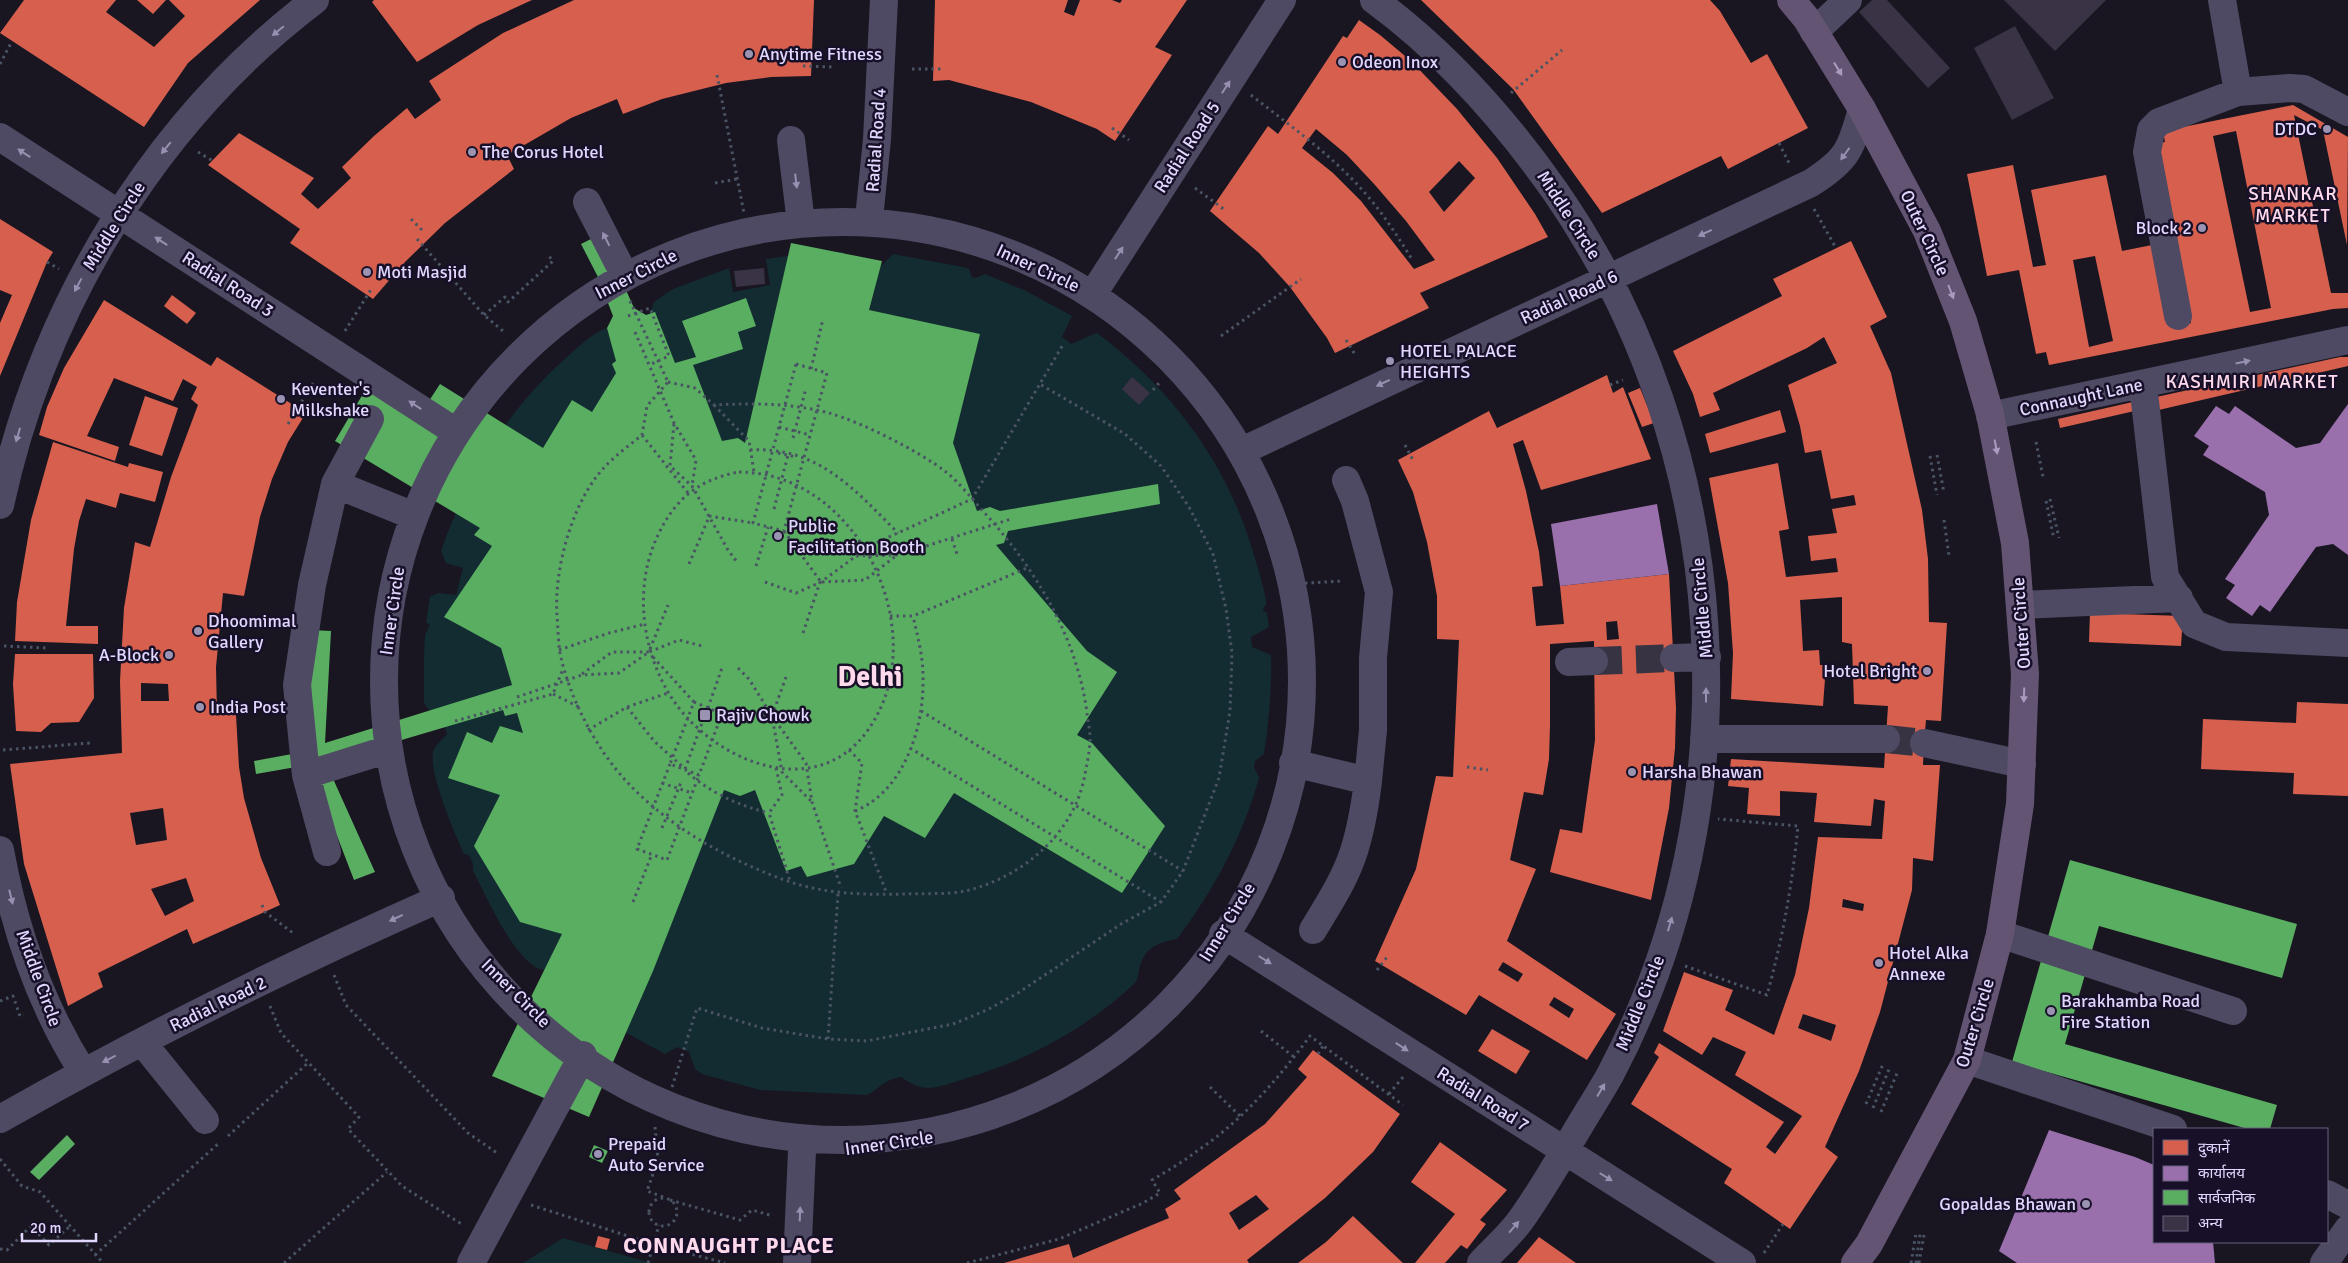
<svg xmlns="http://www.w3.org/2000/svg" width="2348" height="1263" font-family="Signika,'Noto Sans Devanagari',sans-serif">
<rect width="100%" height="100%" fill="#191622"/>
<path fill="#132c31" d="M843,252L853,268L875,272L893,254L963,267L969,269L972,277L976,278L985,274L1026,291L1072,316L1062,337L1071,344L1097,333C1171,388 1227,463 1253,552C1256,561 1267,597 1266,604C1265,606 1263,608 1263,611L1267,613L1269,627L1251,637L1252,647L1271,655C1272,688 1269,721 1264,754L1255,761L1254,767L1259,778C1242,838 1214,890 1177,939C1156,943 1144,948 1139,970C1138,975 1138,980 1134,984C1088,1027 1030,1059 970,1077C957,1081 942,1087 929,1088C918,1088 910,1083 901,1077C883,1080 882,1087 867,1095L760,1090L702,1074L695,1069L689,1052L677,1047L665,1054L614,1026L545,970C517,968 486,895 473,871V864L469,855L464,854C455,834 426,768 434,749C437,744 443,739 447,734L443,719L431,712L424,703V657L425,635L430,625L426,622L430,597L438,593L456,595L463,568L446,563L441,551C467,477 507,410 566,358C576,349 589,336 602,330C616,324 631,325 646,325L654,302L673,289L729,268L733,292L770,285L766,259L810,253Z
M563,1238L651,1263H523Z"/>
<path fill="#d6604d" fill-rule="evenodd" d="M24,0H116L106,12L154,47L185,16L169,0H260L188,63L144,127L0,33Z
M137,0H166L153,14Z
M374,0H532L478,25L417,62L372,2Z
M574,0H814L811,76L771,77L726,83L662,99L623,114L617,99L571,118L507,155L514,169L445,223L405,262L373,299L290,243L300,229L208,165L239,133L314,178L301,194L318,209L351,178L342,167L374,136L407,108L415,119L441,100L429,81L503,33Z
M935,0H1068L1064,12L1074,16L1080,0H1112L1120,3L1122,0H1187L1155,47L1172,55L1115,141L1097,129L1031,102L949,80L933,81Z
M1421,0H1710L1720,11L1751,63L1767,54L1808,128L1728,169L1721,156L1602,213L1513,89Z
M1359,20L1380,35L1411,61L1457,109L1497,158L1535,214L1548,237L1420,293L1429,308L1335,353L1327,338L1290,287L1259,253L1210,211L1268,126L1278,134L1343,36L1347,38ZM1316,129L1347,155L1375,185L1406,221L1435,260L1414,269L1361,201L1333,173L1302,148ZM1459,161L1475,178L1444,212L1429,192Z
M2293,105L2348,137L2347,245L2323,130L2294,115L2331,293H2348V308L2333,309L2049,365L2046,352L2036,354L2019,270L1987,276L1967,174L2013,165L2033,267L2046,265L2031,190L2106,175L2122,251L2157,244L2174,327L2191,323L2155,144L2165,142L2163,131ZM2236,131L2271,308L2250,312L2213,136ZM2095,256L2113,341L2089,347L2073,260Z
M0,219L53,252L47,262L0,376V323L12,295L0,290Z
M1851,241L1887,317L1870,326L1891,373L1922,510L1928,559L1929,622L1947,623L1941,721L1926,720L1924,743L1923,765H1940L1933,861L1913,858L1912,890L1880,1012L1859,1071L1825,1147L1838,1157L1790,1229L1724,1183L1732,1169L1631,1104L1659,1057L1654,1053L1659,1043L1784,1122L1766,1147L1775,1154L1802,1116L1735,1075L1746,1052L1713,1037L1702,1055L1663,1031L1684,972L1733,990L1725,1010L1774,1035L1795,975L1809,908L1818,837L1882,839L1885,801L1874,799L1871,826L1814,822L1817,793L1780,791V816L1747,814L1749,788L1728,786L1731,759L1884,768L1888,706L1854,704L1852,644L1842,642V597L1800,600L1803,651L1819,650L1820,665H1826L1823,706L1731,699L1733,653L1728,583L1709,478L1778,463L1789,529L1779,531L1786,577L1838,572L1836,558L1811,561L1808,536L1837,533L1832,509L1856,505L1854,495L1831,499L1821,450L1805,453L1800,426L1788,385L1837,363L1824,337L1807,348L1713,393L1720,410L1700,417L1693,394L1673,351L1782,296L1773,279ZM1843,899L1864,904L1863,911L1842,907ZM1803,1014L1836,1025L1831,1041L1798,1028Z
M172,295L196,313L187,324L164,306Z
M104,300L211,366L217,357L306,413L288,442L272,479L260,517L244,596L223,593L216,667L217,715H236L239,767L244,798L261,858L280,905L193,944L187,929L98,973L103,987L68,1006L24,864L10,764L122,753L120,681L124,608L135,542L150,547L171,477L198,405L191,399L197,387L183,379L173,401L114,378L87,436L119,447L115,461L39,435L47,407L64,368ZM141,683L168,684L169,701H141ZM163,808L167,840L136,845L130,813ZM186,878L194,901L165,916L151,889Z
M2340,357H2348V366L2150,412L2147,399Z
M1607,375L1613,393L1623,387L1651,459L1541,490L1523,440L1513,444L1526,491L1539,552L1543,586L1532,587L1536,626L1564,624L1560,586L1669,574L1676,708L1675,748L1669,808L1651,900L1550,872L1560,829L1582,833L1595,740L1594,641L1550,644V725L1549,759L1543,795L1524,792L1510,860L1536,869L1507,941L1616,1014L1587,1060L1479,995L1466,1015L1375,961L1416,869L1436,776L1453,777L1459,640L1437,639V596L1427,542L1413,492L1398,460L1489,411L1497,428ZM1617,621L1619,639L1607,640L1606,622ZM1503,962L1523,974L1518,982L1498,970ZM1554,997L1574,1009L1569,1018L1549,1005Z
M1640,388L1654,423L1642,427L1628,393Z
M145,396L178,408L162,456L129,445Z
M2137,401L2139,410L2060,428L2058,419Z
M1780,410L1786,432L1710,453L1705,434Z
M53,442L128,467L129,463L163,472L155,502L120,493L116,508L86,499L79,521L74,549L66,626H98V644L15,641L17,602L31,520Z
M2090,613L2183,616L2181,646L2089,642Z
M15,654H93L94,698L79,722L51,723L41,732L16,731L13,684Z
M2297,702L2348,704V796L2293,794L2294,773L2201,769L2203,719L2296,723Z
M1492,1029L1530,1051L1516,1074L1478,1051Z
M1313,1050L1400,1114L1373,1152L1325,1198L1247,1260L1249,1263H1004L1069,1244L1073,1258L1169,1218L1165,1209L1181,1199L1174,1190L1265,1124L1307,1077L1298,1069ZM1256,1195L1269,1209L1239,1230L1229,1213Z
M1440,1142L1507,1190L1480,1220L1486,1224L1467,1249L1461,1245L1445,1263H1415L1455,1214L1411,1182Z
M1353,1216L1403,1263H1298L1326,1242Z
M598,1236L610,1239L607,1250L595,1247Z
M1539,1237L1576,1263H1517Z"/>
<path fill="#9970ab" d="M2348,404V555L2333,544L2316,547L2270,612L2260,605L2252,616L2226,598L2235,585L2225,579L2269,515L2265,492L2203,455L2209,446L2194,436L2216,406L2229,414L2235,406L2296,448L2320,443Z
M1657,504L1669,574L1560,586L1551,524Z
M2049,1130L2135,1157L2154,1165V1242H2213L2215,1263H2017L1999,1251Z"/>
<path fill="#5aae61" d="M601,234L634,308L646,315L655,312L675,363L696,357L682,321L746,298L756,326L738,332L743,349L693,365L722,441L738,438L745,443L791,243L882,261L869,310L980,334L953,443L977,511L990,507L1000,511L1158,484L1160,504L1008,531L1004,543L996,545L1087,651L1117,672L1077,735L1092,743L1165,826L1122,893L954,793L925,838L884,816L854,864L807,877L801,866L786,871L755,790L740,796L724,790L653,971L589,1117L492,1076L562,934L520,922L474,846L500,795L448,778L467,732L492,743L500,726L523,733L517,713L505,716L503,710L334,760L330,772L375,872L354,880L314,776L296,767L256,774L254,761L292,754L311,630L331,631L325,743L512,685L501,648L444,617L492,546L474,535L480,528L335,441L376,372L427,404L440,384L543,448L572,400L592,412L616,373L612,364L616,361L607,328L613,316L598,277L581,244Z
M2070,860L2297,924L2282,978L2099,926L2065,1044L2277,1105L2270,1129H2248L2012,1062Z
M67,1135L75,1144L39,1180L30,1172Z
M594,1145L608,1151L602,1163L589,1157Z"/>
<path fill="#393345" d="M1872,0H1887L1950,68L1928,88L1859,12Z
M2004,0H2106L2055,51Z
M2015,26L2054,98L2012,120L1974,48Z
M764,268L765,284L736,287L734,271Z
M1132,377L1150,393L1139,405L1122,389Z"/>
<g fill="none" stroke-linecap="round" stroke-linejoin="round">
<path stroke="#373343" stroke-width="28" stroke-dasharray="28 14" stroke-linecap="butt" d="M1594,661L1674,658
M1886,739L1924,743"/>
<path stroke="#4a5464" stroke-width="3" stroke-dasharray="2.5 4" stroke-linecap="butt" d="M0,64L12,41
M803,66L834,67
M912,69H941
M717,75L744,213
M1511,93L1562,50
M1251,95C1289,125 1332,155 1364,192C1383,213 1398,237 1413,261
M1112,128L1129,140
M1779,143L1790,165
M198,152L213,161
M715,183L737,179
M1195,188L1225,210
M1814,209L1836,248
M411,219L424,232
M417,239L484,315L503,331
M47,262L59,269
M630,301L668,382
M484,315L505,297L508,302L553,261L548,255
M628,316L650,308L669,356L649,365
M345,331L372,288
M635,332L674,423L696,460L692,486
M1221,336L1301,279
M1346,340L1356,356
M796,364L827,373L784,531L753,523Z
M811,369L823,319
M668,382L695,388L714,405C753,403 791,403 829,413C861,422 919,451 946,472C959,482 971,498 983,511C1034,567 1077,636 1087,713C1088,723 1091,734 1090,743C1089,754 1087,764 1085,774C1075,833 1022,878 965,891C946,895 923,893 904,894C865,895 827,894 790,882C730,861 670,828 627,782C596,749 569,697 560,653C558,641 558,627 557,615C554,572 570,511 597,476C609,460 626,448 642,435L647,406Z
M1610,385L1623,380
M1153,390L1160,382
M714,405L749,441L754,472
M288,424L315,380
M674,424L670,466L692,486L728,550L737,562
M779,427L810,435
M642,435L688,493
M793,438L806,388
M2036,442L2043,477
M1405,445L1414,462
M750,450C818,446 855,490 898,533
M778,453L796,457
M1937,455L1944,493
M1930,456L1937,495
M739,472C858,472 936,634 868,730C814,806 707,759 668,692C640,644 634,581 660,531C677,497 701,479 739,472Z
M2050,499L2059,538
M2046,501L2054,539
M774,509L788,455
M709,516L753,523
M1944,520L1949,556
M784,531L821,582
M952,539L958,557
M865,548L972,499L1064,343
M689,564L709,517
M756,566L768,527
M765,582L796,593L821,582L856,556L898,555L1011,519
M822,582L865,580L897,555
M1292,584L1342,581
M890,616H913L1027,568
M803,633L820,582
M4,646L46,648
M650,649L668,605
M559,650L609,633L645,624
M653,657L694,702
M738,668L749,679L772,716L806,763L812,802L841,888
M582,674L612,652H649
M786,677L772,716L782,772L812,802
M553,694L579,707
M517,697L582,675L619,673L649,652L679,640L702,646
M627,707L654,741L684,768
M708,708L723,665
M921,711L1183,871
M722,714L699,775L670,764L694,702L722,714L771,716
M455,721L553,694L563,669
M588,730L627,707L668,693
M910,748L1161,902
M3,750L90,743
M849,750L862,763L855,811L887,894
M670,764L637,849L667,860L699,775
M1467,767L1488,770
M776,768L782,795L769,813L790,881
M685,769L702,723
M688,773C711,793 740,806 769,813
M662,783L692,793
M855,811C902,792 923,732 923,683C924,660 918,638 913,616
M662,828L682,780
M633,902L652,854
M262,905L265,912L293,933
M1685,966L1767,995C1783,937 1792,886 1798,826L1718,819
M1377,970L1387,957
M334,975L346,1005L468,1133L497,1153
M0,1001L13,996L20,1016L24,1015
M270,1006L281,1033L359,1117L348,1129L402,1186L463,1225
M1261,1031L1294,1057
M828,1039L838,894
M1318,1054L1323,1046
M672,1087L697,1008L762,1028L828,1039L867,1041L953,1024L987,1010L1018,993L1121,924L1161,902L1183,871L1219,778L1230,711L1232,653L1226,609L1213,554L1189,507L1161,466L1125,434L1038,383
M1210,1087L1240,1116
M1389,1094L1403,1077
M1866,1104L1883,1064
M1873,1108L1890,1067
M1881,1112L1898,1071
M655,1127L658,1160
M228,1136L309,1062
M0,1159L22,1186L40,1192L103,1263
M663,1197L647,1191L658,1160L678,1168
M649 1212a14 14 0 1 1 28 0a14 14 0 1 1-28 0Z
M670,1200L740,1220L752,1210L773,1216
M531,1205L653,1244L725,1263
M0,1249L7,1250L31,1226L49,1245L70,1226
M1764,1253L1783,1224
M95,1255L219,1143
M284,1263L387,1172
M648,1263L659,1225
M967,1263L1059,1239L1143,1203L1160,1193L1152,1180C1167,1171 1183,1162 1197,1151C1242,1121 1278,1079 1310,1036L1403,1105
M1911,1263L1916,1233
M1916,1263L1920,1234
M1919,1263L1924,1235"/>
<path stroke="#4f4a63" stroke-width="28" d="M1374,0C1445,52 1505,120 1555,191C1733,448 1757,798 1610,1075C1600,1093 1588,1111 1577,1130C1559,1160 1541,1192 1520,1221C1509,1236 1494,1249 1481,1263
M2222,0L2238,92
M1814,32L1848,0
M0,137L456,432
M791,140L801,223
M587,202L625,276
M869,219L877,139L884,0
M384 681a459 459 0 1 1 918 0a459 459 0 1 1-918 0Z
M1093,294L1282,0
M2178,316L2147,152L2151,130L2159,122L2238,92L2290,88L2304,89L2348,112
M2143,384L2165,577L2194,624L2226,637L2348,643
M1990,416L2348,340
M1242,451L1811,183C1847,160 1851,150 1862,109
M335,484L370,419
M0,505C43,307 153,123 315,0
M2020,605L2179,598
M1674,658L1707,657
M1569,662L1594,661
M1704,739H1886
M1924,743L2022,764
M389,749L306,775L297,685L312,585L335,484L414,516
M1293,763L1368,781L1373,730V658L1379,592L1355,501L1346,480
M306,775L327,852
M0,850C14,927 41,1006 83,1072
M1313,930C1328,905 1344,881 1353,854C1361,830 1365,806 1368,781
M1223,934L1742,1263
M2000,934L2233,1011
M142,1042L205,1120
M1967,1060L2173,1129
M0,1119C143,1038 291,964 441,898
M2327,1194L2348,1205
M471,1263L583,1055
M797,1263L802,1151
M2324,1263L2348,1229"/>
<path stroke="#645474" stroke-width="28" d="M1791,0L1806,18L1862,109L1927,231L1963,321L1990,414L2015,543L2025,674L2020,804L2000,934L1967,1060L1869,1244L1855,1263"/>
</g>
<defs><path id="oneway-solid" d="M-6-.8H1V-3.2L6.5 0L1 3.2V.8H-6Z" transform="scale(1.25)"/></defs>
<g fill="#9890b1">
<use href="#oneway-solid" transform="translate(278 31) rotate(141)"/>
<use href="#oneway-solid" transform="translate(1226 87) rotate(-57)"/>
<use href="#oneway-solid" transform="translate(166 148) rotate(129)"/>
<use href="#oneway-solid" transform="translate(24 153) rotate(-147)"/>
<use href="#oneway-solid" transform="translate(1845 154) rotate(126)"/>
<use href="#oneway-solid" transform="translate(796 181) rotate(83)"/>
<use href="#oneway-solid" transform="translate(1705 233) rotate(155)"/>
<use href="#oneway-solid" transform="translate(606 239) rotate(-117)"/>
<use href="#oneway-solid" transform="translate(161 241) rotate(-147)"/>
<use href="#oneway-solid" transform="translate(1119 253) rotate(-57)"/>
<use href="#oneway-solid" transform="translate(78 285) rotate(118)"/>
<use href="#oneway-solid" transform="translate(2243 362) rotate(-12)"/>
<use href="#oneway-solid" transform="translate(1383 383) rotate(155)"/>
<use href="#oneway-solid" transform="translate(415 405) rotate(-147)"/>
<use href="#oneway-solid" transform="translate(18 435) rotate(106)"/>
<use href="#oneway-solid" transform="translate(1706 695) rotate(-90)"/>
<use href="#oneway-solid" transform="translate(11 897) rotate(76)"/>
<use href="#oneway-solid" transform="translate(396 918) rotate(155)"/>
<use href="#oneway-solid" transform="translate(1670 924) rotate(-74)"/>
<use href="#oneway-solid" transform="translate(1265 960) rotate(32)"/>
<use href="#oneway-solid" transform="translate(1402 1047) rotate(33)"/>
<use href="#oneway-solid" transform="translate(109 1059) rotate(153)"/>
<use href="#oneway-solid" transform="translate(1601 1090) rotate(-59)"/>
<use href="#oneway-solid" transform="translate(1606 1177) rotate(32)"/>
<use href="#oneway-solid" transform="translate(800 1214) rotate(-88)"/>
<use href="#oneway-solid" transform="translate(1514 1227) rotate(-49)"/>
</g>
<g fill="#a99cc0">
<use href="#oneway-solid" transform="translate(1838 69) rotate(58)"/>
<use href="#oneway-solid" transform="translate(1951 292) rotate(69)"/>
<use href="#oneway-solid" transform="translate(1996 447) rotate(79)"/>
<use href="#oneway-solid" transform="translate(2024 695) rotate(92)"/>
</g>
<g fill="#9b93b2" stroke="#171028" stroke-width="2">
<circle cx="749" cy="54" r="5"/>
<circle cx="1342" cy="62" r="5"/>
<circle cx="2327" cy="129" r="5"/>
<circle cx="472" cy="152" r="5"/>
<circle cx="2202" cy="228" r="5"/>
<circle cx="367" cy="272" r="5"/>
<circle cx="1390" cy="361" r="5"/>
<circle cx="281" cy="399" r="5"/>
<circle cx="778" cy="536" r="5"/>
<circle cx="198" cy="631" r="5"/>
<circle cx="169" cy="655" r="5"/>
<circle cx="1927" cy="671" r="5"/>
<circle cx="200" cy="707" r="5"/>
<rect x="699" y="709" width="12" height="12" rx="2.5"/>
<circle cx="1632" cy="772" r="5"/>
<circle cx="1879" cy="963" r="5"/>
<circle cx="2051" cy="1011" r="5"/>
<circle cx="598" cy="1154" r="5"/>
<circle cx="2086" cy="1204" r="5"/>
</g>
<g text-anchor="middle" stroke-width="5" stroke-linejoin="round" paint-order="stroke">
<g font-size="18" fill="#e1d7ff" stroke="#171028" text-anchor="start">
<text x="759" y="60">Anytime Fitness</text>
<text x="1352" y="68">Odeon Inox</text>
<text x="2317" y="135" text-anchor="end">DTDC</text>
<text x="482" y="158">The Corus Hotel</text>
<text x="2192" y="234" text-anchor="end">Block 2</text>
<text x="377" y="278">Moti Masjid</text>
<text x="1400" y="357">HOTEL PALACE<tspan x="1400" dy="21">HEIGHTS</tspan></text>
<text x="291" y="395">Keventer's<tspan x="291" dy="21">Milkshake</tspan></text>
<text x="788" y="532">Public<tspan x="788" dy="21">Facilitation Booth</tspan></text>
<text x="208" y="627">Dhoomimal<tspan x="208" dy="21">Gallery</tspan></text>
<text x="159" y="661" text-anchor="end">A-Block</text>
<text x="1917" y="677" text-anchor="end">Hotel Bright</text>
<text x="210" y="713">India Post</text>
<text x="716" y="721">Rajiv Chowk</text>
<text x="1642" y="778">Harsha Bhawan</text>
<text x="1889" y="959">Hotel Alka<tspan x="1889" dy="21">Annexe</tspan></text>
<text x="2061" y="1007">Barakhamba Road<tspan x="2061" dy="21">Fire Station</tspan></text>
<text x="608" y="1150">Prepaid<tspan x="608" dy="21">Auto Service</tspan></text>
<text x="2076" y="1210" text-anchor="end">Gopaldas Bhawan</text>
</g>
<g font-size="18" fill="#e1d7ff" stroke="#171028">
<text transform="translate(876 140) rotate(-86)" y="6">Radial Road 4</text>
<text transform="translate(1187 147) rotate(-57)" y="6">Radial Road 5</text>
<text transform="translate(1569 215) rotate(57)" y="6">Middle Circle</text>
<text transform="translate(114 226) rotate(-58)" y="6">Middle Circle</text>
<text transform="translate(1925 233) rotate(65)" y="6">Outer Circle</text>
<text transform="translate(1038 268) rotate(25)" y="6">Inner Circle</text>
<text transform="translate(636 274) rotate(-27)" y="6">Inner Circle</text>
<text transform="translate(228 284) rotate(33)" y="6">Radial Road 3</text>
<text transform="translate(1569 297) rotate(-25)" y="6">Radial Road 6</text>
<text transform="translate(2081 397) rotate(-12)" y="6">Connaught Lane</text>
<text transform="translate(1702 608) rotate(-95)" y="6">Middle Circle</text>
<text transform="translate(392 611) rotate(-82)" y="6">Inner Circle</text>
<text transform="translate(2021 623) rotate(-94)" y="6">Outer Circle</text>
<text transform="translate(1227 922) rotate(-58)" y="6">Inner Circle</text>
<text transform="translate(39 978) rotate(70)" y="6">Middle Circle</text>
<text transform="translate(516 993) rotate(45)" y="6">Inner Circle</text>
<text transform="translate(1640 1003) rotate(-68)" y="6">Middle Circle</text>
<text transform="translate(218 1004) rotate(-26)" y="6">Radial Road 2</text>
<text transform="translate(1975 1023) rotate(-73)" y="6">Outer Circle</text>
<text transform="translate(1483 1099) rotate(32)" y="6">Radial Road 7</text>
<text transform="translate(889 1143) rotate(-8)" y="6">Inner Circle</text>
</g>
<g font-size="19" letter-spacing="1" fill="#ffd9ec" stroke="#171028">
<text x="2293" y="200">SHANKAR<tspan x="2293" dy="22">MARKET</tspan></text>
<text x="2252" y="388">KASHMIRI MARKET</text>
</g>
<g font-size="22" font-weight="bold" letter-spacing="1" fill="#ffd9ec" stroke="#171028">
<text x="729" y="1253">CONNAUGHT PLACE</text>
</g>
<g font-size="28" font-weight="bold" fill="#ffd9ec" stroke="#171028">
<text x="870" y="686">Delhi</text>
</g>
</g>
<rect x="2153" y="1128" width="175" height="115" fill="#171028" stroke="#68607e"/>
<rect x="2163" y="1140" width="25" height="15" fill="#d6604d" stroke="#68607e"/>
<text x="2198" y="1153" font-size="15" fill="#e1d7ff">दुकानें</text>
<rect x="2163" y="1166" width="25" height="15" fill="#9970ab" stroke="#68607e"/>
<text x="2198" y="1178" font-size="15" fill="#e1d7ff">कार्यालय</text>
<rect x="2163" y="1190" width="25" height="15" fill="#5aae61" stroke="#68607e"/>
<text x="2198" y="1203" font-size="15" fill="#e1d7ff">सार्वजनिक</text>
<rect x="2163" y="1216" width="25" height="15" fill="#393345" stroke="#68607e"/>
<text x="2198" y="1228" font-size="15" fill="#e1d7ff">अन्य</text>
<path d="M22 1233v8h74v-8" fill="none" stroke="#e1d7ff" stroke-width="2.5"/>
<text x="30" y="1233" font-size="15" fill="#e1d7ff" stroke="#171028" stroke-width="4" paint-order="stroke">20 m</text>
</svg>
